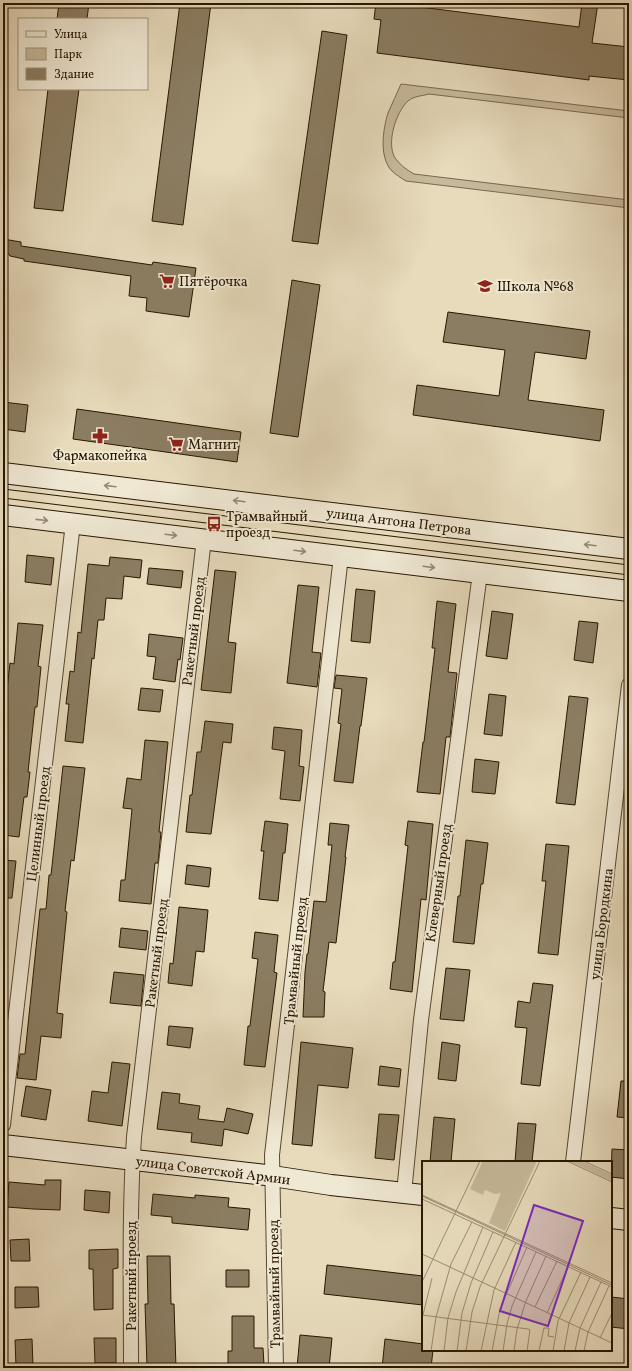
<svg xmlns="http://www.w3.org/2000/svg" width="632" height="1371" font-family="Vollkorn,serif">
<rect width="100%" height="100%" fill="#e7dbbc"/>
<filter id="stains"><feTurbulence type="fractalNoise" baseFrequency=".005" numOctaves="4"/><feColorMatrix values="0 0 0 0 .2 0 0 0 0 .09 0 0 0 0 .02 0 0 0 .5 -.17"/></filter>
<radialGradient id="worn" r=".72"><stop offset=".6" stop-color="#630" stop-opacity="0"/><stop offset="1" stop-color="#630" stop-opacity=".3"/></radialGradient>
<path fill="#c7ba9c" stroke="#78684e" d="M401,84L629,111V118L429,94C422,96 414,96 408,101C396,112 386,143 395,158C400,165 407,170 414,174L629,200V208L406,181C401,178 396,175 391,170C379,156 383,129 388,113C392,103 397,94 401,84Z"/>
<path fill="#8b7d62" stroke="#281700" d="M59,3H89L87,19H57Z
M180,3H211L183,225L152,221Z
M376,3H388L579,27L582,3H598L592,43L629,47V80L589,76V80L377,53L381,20L374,19Z
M322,31L347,35L318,244L292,241Z
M48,89H79L63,211L34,208Z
M3,239L21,242V246L152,265L153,262L196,268L189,317L146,311L147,298L129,296L131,276L24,261V259L10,256L9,254L3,253Z
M292,280L320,285L298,437L270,433Z
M448,312L590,331L586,359L535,352L528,400L604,410L600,441L413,415L417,385L499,396L505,350L443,342Z
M3,402L28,405L25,432L3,429Z
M77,409L241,432L237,462L73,439Z
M27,555L54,558L51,585L25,582Z
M110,557L142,560L140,578L124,576L122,599L106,598L104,620H98L94,659L92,658L83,743L65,741L69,704H66L70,671L74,672L78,632L81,633L88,564L109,566Z
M149,568L183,571L181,588L147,584Z
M215,570L236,572L228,642L236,643L231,693L201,690Z
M298,585L319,587L312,652L321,653L317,687L287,683Z
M356,589L375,591L370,643L351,641Z
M437,601L456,604L448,672L457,673L450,737H446L440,794L417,792L423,742H424L435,648H432Z
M492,611L513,614L507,659L486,656Z
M579,621L598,623L593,663L574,660Z
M18,623L43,625L38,666L41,667L37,707H35L28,772H30L27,797H24L19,837L3,835V725L10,663L14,664Z
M149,634L183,638L180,660L178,659L175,682L153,679L156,657L147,656Z
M336,675L367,678L361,726H360L353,783L334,781L341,724L338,723L342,689L334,688Z
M141,688L163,690L160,712L138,710Z
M489,694L506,696L502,736L484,734Z
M569,696L588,698L575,805L556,803Z
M205,721L233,724L231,743L223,742L211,834L186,832L190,795H192L197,752H201Z
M274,727L302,730L299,766L304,767L300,801L280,799L285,751L272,749Z
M145,740L168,742L159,832H161L158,863H155L151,904L119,901L121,880H125L132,809L123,808L127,778L141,780Z
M475,759L499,762L495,794L472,792Z
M63,766L85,768L74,861L71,860L65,911L67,912L57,1013L63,1014L61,1038L41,1036L36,1080L17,1078L20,1054H25L40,909H46L49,875H51Z
M265,821L288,824L285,853H283L278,901L259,899L264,851H261Z
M408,821L433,824L426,900L421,899L412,992L390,989L393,962H395L408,846L405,845Z
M330,823L349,825L345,857H346L336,943L329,942L323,991L325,992L324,1017H303L305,972L307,954H308L314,901L326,902L332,845H328Z
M466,840L488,843L483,884H481L474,944L453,942L458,896H460Z
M546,844L569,846L558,955L538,953L546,881H542Z
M3,860L16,861L12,898H3Z
M187,865L211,868L209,887L185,884Z
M179,907L208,910L204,952L196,951L192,986L168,983L170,963L173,964Z
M121,928L148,931L146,950L119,947Z
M255,932L278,935L274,972L277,973L265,1067L244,1065L248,1026H250L258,959L252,958Z
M446,968L470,970L464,1021L440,1019Z
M114,972L144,975L141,1006L110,1003Z
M533,983L553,985L540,1086L521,1084L527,1028L515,1027L518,1001L530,1003Z
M169,1026L193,1028L190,1048L167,1045Z
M301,1042L353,1048L348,1088L318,1085L312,1146L292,1144Z
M442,1042L460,1045L456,1081L438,1079Z
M112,1062L130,1064L122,1126L88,1121L92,1091L108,1093Z
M380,1066L401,1069L399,1087L378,1085Z
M621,1081H629V1118L617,1117Z
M26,1086L51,1090L46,1120L21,1116Z
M162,1092L180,1094L179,1103L200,1106L198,1119L224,1122L227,1108L253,1114L248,1134L224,1129L222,1146L191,1142L192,1133L157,1129Z
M379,1114L399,1115L394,1160L375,1158Z
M434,1117L455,1119L451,1162H430Z
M518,1123L536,1124L532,1162H515Z
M612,1149L629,1150V1179L611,1177Z
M45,1180H61L60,1210L33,1209L7,1207L9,1182L45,1185Z
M85,1190L110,1192L109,1213L84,1210Z
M153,1194L195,1198V1195L229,1198L228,1207L250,1209L248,1230L172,1223V1217L151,1215Z
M29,1239L30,1261H11L10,1240Z
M118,1249V1268L113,1269V1309L94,1310L93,1269H89V1250Z
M147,1256H170L171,1304H174L176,1368H147L145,1304H148Z
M327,1265L423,1276V1305L324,1294Z
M226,1270H249V1287H226Z
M15,1287H38L39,1307L15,1308Z
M611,1297L629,1299V1329L611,1327Z
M232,1316H254V1348H263L264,1365L252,1366V1368H228V1351H232Z
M300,1335L332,1338L329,1368H297Z
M94,1338H116V1363H95Z
M32,1339L33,1365L16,1366L15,1340Z
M385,1339L423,1344V1350H433L431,1368H382Z"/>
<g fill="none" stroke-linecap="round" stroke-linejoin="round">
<g stroke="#58482f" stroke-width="16">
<path id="street" d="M3,1125L73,523
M573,1162L629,685
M404,1193L421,1020L480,573
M131,1368C131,1291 129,1214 134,1137L204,539
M276,1368L272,1155L341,556"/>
</g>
<g stroke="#281700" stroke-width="22">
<path id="secondary" d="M3,473L629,549
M3,515L629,591
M3,1145L266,1175L331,1185L423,1195
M611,1218L629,1220"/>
</g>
<use href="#street" stroke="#efe8d3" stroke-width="14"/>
<use href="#secondary" stroke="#efe8d3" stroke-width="20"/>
<path stroke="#281700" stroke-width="1" d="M3,489L629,565
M3,498L629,575"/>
</g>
<defs><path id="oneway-shaft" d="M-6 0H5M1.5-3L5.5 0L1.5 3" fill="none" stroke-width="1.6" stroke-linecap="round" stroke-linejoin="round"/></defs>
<g stroke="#958a74">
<use href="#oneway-shaft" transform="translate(110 486) rotate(-173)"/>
<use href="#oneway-shaft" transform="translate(239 501) rotate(-173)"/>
<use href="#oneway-shaft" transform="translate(42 520) rotate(6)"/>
<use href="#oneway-shaft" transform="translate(171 535) rotate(7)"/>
<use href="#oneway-shaft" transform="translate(590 545) rotate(-173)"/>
<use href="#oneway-shaft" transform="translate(300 551) rotate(7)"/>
<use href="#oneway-shaft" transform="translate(429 567) rotate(7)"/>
</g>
<defs>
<g id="supermarket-bare" transform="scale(1.2)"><path d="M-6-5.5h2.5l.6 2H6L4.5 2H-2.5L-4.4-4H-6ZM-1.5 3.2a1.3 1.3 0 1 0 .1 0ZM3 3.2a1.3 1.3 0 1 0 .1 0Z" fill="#8f2418" stroke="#efe8d3" stroke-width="2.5" paint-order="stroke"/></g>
<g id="school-bare" transform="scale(1.2)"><path d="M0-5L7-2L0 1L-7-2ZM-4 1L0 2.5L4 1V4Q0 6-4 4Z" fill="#8f2418" stroke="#efe8d3" stroke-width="2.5" paint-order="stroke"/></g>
<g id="pharmacy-bare" transform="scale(1.2)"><path d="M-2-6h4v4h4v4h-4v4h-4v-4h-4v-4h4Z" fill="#8f2418" stroke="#efe8d3" stroke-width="2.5" paint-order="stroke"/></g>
<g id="bus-bare" transform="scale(1.2)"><path d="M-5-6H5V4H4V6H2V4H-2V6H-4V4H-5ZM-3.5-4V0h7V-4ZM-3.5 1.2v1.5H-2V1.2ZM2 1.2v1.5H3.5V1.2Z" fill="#8f2418" stroke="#efe8d3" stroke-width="2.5" paint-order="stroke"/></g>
</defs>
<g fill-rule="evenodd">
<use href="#supermarket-bare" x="167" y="281"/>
<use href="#school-bare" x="485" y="286"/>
<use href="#pharmacy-bare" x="100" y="436"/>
<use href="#supermarket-bare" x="176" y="444"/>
<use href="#bus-bare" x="214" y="524"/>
</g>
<g text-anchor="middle" stroke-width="4" stroke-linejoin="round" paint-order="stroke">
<g font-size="14" fill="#281700" stroke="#efe8d3" text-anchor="start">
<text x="179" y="286">Пятёрочка</text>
<text x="497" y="291">Школа №68</text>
<text x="188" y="449">Магнит</text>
<text x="100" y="460" text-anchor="middle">Фармакопейка</text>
<text x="226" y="521">Трамвайный<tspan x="226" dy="16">проезд</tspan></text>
</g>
<g font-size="14" fill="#281700" stroke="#efe8d3">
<text transform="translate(399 521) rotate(7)" y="5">улица Антона Петрова</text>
<text transform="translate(193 631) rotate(-83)" y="5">Ракетный проезд</text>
<text transform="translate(38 824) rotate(-83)" y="5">Целинный проезд</text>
<text transform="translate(438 883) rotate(-82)" y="5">Клеверный проезд</text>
<text transform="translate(601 924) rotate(-83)" y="5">улица Бородкина</text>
<text transform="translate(156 953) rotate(-83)" y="5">Ракетный проезд</text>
<text transform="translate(295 961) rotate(-84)" y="5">Трамвайный проезд</text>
<text transform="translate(213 1170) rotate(7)" y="5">улица Советской Армии</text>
<text transform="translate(131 1276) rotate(-90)" y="5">Ракетный проезд</text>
<text transform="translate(274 1284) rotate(-91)" y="5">Трамвайный проезд</text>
</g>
</g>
<g transform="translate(422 1161)">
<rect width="190" height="190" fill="#e7dbbc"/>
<path d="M61,0H115L83,70L67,62L79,32L73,33L63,29L61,34L48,28ZM147,0H160L190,14V20Z" fill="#c7ba9c"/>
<path fill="none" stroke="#9b8d71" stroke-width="1" d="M145,0L190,21M162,0L190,13M0,34L190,122M0,35L190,124M0,38L190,126M0,93L190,182M0,121L58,0M113,146L135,100M125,152L146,106M0,154L106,168L108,169L105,190M1,154L10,117M178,177L190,152M9,190L14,156L29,103L50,61M22,190L26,157L34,131L61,66M35,190L40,152L49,122L71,71M44,190L50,151L58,126L118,0M59,190L72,129L94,81M70,190L78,148L105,86M81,190L85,163L90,145L114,91M92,190L95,168L104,140L124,95M117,190L122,167H127L126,175L132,176M131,190L136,160L159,111M142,190L147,162L168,116M153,190L158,167L179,121M162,190L166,171L187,125"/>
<path fill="#7b2cbf" fill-opacity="0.15" stroke="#7b2cbf" stroke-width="2" d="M112,44L161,60L126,165L78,150Z"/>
<rect width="190" height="190" fill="none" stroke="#281700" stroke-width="2"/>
</g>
<rect width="632" height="1371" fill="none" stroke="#e7dbbc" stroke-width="16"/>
<rect x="4" y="4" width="624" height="1363" fill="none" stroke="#281700" stroke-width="2"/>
<rect x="8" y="8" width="616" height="1355" fill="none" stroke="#281700"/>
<rect x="18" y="18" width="130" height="72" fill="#efe8d3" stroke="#9f947f"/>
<rect x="26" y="31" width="20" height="6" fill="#efe8d3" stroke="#9f947f"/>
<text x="54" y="38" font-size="12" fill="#281700">Улица</text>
<rect x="26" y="48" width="20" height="12" fill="#c7ba9c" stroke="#9f947f"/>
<text x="54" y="58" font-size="12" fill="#281700">Парк</text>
<rect x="26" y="68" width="20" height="12" fill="#8b7d62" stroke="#9f947f"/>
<text x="54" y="78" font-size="12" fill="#281700">Здание</text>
<rect width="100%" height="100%" filter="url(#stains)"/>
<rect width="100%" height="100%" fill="url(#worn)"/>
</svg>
